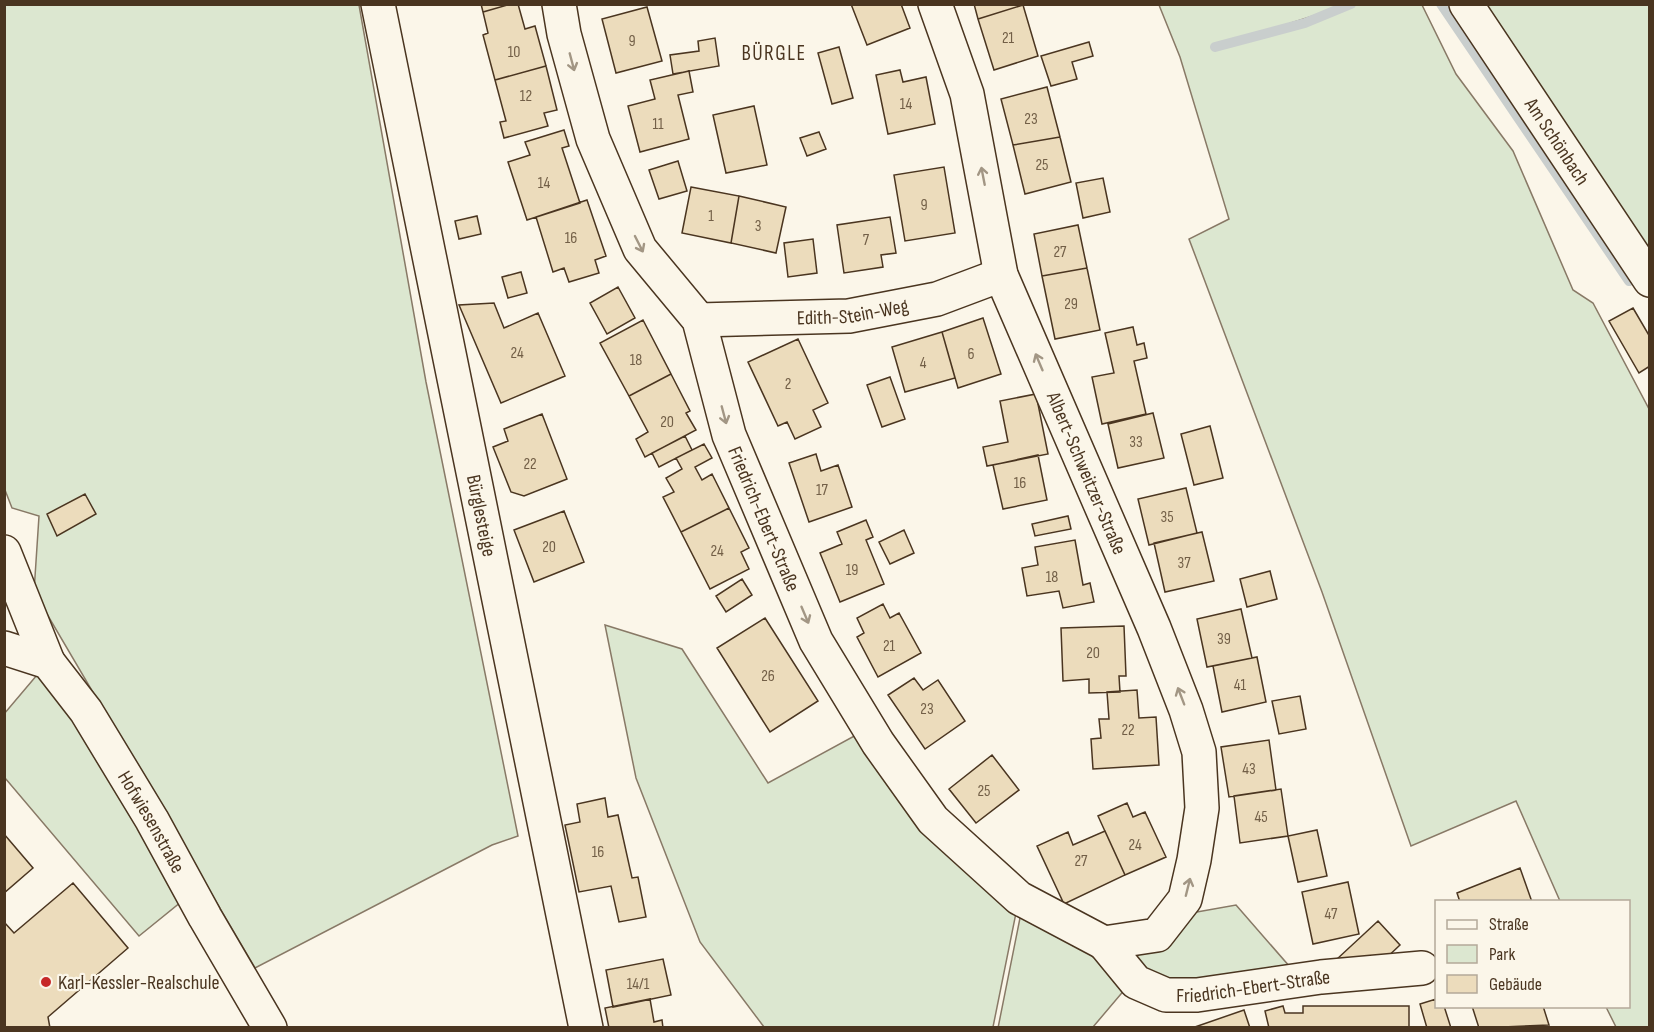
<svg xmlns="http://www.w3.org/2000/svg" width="1654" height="1032" font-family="'Sofia Sans Condensed',sans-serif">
<rect width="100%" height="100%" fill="#fbf6e9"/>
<path fill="#dce7d0" stroke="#887966" stroke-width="1.5" d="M4,5H359L426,382L518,836L492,845L255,968L34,592L39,516L12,508L5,490Z
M1159,5H1347L1216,47L1305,23L1353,5H1422L1456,74L1513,151L1573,290L1593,303L1649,409V1027H1616L1606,1007L1628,1006V902L1560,901L1516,801L1411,846L1322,592L1189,239L1229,219L1180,57Z
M1483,5H1649V252Z
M605,625L682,649L768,783L869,728L1019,898L993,1027H764L700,942L636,778Z
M48,662L192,893L139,936L5,778L4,714Z
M1236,905L1297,975L1198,989L1137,975L1093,1027L998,1028L1022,908L1102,950L1180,915Z"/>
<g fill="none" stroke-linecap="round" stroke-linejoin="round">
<path stroke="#c9cecd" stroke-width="10" d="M1441,4L1629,281
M1215,47L1305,23L1351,4"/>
</g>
<path fill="#ecdcbc" stroke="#4a3520" stroke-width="1.5" d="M481,4H511L483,12Z
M511,4H518L525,29L535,26L546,66L495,80L483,35L488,33L483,12Z
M851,4H901L910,28L867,45Z
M974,4H1023V5L978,19Z
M1023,5L1038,56L994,70L978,19Z
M647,7L662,61L616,73L602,19Z
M715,38L719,66L673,74L670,55L699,51L698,41Z
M1089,42L1093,56L1072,62L1077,79L1051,86L1041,56Z
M839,47L853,98L832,104L818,53Z
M546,66L557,110L544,113L548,126L504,138L500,122L506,121L495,80Z
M900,70L903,82L926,77L935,124L888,134L876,75Z
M689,71L693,92L678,95L689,139L640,152L628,106L655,99L650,80Z
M1047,87L1060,137L1013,145L1001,99Z
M754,106L767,165L726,173L713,115Z
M564,130L569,146L562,148L580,203L527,220L508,162L530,155L525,142Z
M819,132L826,149L807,156L800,138Z
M1060,137L1071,182L1025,194L1013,145Z
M678,161L687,191L659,199L649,170Z
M944,167L955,233L905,241L894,175Z
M1103,178L1110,212L1083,218L1076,183Z
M691,187L739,196L731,243L682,233Z
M739,196L786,207L776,253L731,243Z
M587,200L606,256L595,260L599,273L569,282L564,268L553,272L536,217Z
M477,216L481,234L459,239L455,221Z
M890,217L896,253L881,255L883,267L844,273L837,225Z
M1078,225L1087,268L1042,276L1034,234Z
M813,239L817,273L788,277L784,243Z
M1087,268L1100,330L1055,339L1042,276Z
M521,272L527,293L508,298L502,277Z
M618,287L635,318L607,334L590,303Z
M494,303L504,328L538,313L565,376L501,403L459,305Z
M1633,308L1650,337V366L1639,373L1609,321Z
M983,318L1001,374L958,388L942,332Z
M643,320L671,374L629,396L600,343Z
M1133,327L1137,345L1144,343L1147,358L1134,361L1146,414L1102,424L1092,377L1114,373L1105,333Z
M942,332L955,378L905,392L892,347Z
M798,339L828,403L813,410L821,427L795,439L787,422L778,426L748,362Z
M671,374L690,411L686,413L696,430L645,457L636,439L648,432L629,396Z
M890,377L905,419L882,427L867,385Z
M1036,394L1048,454L987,466L983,447L1008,442L1000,401Z
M1153,413L1164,458L1118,468L1108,424Z
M542,414L567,479L524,496L511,492L493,447L508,441L504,429Z
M1210,426L1223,478L1194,485L1181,434Z
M685,436L692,450L659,467L652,453Z
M704,444L712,458L695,467L702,480L712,474L729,508L681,532L663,497L674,492L666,478L682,469L676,458Z
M816,454L821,471L838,465L852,507L809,522L789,463Z
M1038,455L1047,500L1003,509L993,465Z
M1186,488L1197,533L1149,545L1138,499Z
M85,494L96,514L57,536L47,514Z
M729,508L749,548L741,552L749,569L710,589L681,532Z
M564,511L584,562L534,582L514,530Z
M1068,516L1071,529L1035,536L1032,524Z
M866,520L873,537L866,540L884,584L840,602L820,553L842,544L837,532Z
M904,530L914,553L890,564L879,542Z
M1202,532L1214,581L1165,592L1154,543Z
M1075,540L1083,585L1090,583L1094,602L1063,608L1059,591L1027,596L1022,568L1038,565L1035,547Z
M1270,571L1277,599L1247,607L1240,579Z
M742,579L752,595L726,612L716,596Z
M883,604L890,618L899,613L921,653L878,677L857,637L864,633L857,618Z
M1241,609L1252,658L1207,667L1197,619Z
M765,618L818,701L770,732L717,648Z
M1124,626L1126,676H1119L1120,692L1089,693V679L1063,681L1061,628Z
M1257,657L1266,702L1222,712L1213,666Z
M914,678L923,690L938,680L965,721L925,749L888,695Z
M1137,690L1139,718L1156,717L1159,765L1093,769L1091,739L1101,738L1099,719H1109L1107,692Z
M1300,696L1306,729L1279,734L1272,701Z
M1269,740L1276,790L1229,797L1221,747Z
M992,755L1019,790L976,823L949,789Z
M1281,789L1288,836L1240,843L1234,796Z
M605,798L608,817L618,815L632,878L638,877L646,917L619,922L611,886L579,892L565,825L580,822L577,804Z
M1127,803L1133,817L1145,812L1166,857L1125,875L1098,816Z
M1317,830L1327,876L1298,882L1288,836Z
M1105,831L1125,875L1064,904L1037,846L1068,832L1073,845Z
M4,834L33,868L4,893Z
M1520,868L1532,902H1460L1457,893Z
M1348,882L1359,934L1313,944L1302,892Z
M73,883L128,948L48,1017L50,1028H4V922L14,933Z
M1378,921L1400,945L1382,962L1337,959Z
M663,959L671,995L613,1007L606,970Z
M650,999L654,1022L662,1020L663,1028H609L605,1008Z
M1436,999V1006H1444L1451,1028H1427L1420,1004Z
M1283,1006L1285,1013H1303V1006H1409V1028H1269L1265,1011Z
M1472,1006H1543L1549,1025L1479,1028Z
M1244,1010L1250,1028H1192Z"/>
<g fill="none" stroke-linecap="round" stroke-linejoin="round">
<g stroke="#4a3520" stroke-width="36">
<g id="minor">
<path id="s1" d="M378,4L586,1028"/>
<path id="s2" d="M559,4L564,34L593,139L640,249L699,320L729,435L816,641L878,743L933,820L1019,898L1104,943L1157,935L1185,899L1194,860L1202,808L1199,752L1186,710L1154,628L1001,275L967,94L935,4"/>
<path id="s3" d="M1466,4L1650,280"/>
<path id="s4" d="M699,320L849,316L937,299L1001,275"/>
<path d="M4,552L48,662"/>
<path id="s5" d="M4,648L48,662L86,711L152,820L205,917L270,1028"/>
<path id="s6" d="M1104,943L1136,982L1166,995H1197L1321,977L1422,968"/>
</g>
</g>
<use href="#minor" stroke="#fbf6e9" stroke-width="33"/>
</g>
<defs><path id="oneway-shaft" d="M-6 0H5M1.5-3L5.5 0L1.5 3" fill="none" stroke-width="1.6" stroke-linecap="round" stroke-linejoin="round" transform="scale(1.5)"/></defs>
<g stroke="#a29684">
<use href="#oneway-shaft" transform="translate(572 62) rotate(75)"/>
<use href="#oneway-shaft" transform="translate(983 176) rotate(-101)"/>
<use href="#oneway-shaft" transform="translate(639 244) rotate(63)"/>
<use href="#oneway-shaft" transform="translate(1039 362) rotate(-113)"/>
<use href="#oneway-shaft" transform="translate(724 415) rotate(75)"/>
<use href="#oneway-shaft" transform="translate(805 615) rotate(67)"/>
<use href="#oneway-shaft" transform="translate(1181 696) rotate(-111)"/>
<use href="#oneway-shaft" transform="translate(1188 887) rotate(-76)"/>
</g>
<circle fill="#c62828" stroke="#fbf6e9" stroke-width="2" cx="46" cy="982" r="6"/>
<g text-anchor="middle" stroke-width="4.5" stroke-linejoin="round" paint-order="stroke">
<g font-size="16" fill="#725f47">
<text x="1008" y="43">21</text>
<text x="632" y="46">9</text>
<text x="514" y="57">10</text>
<text x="526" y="101">12</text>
<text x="906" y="109">14</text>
<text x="1031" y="124">23</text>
<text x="658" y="129">11</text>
<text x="1042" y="170">25</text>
<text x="544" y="188">14</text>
<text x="924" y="210">9</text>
<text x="711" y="221">1</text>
<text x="758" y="231">3</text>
<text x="571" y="243">16</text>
<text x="866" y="245">7</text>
<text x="1060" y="257">27</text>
<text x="1071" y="309">29</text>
<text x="517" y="358">24</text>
<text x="971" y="359">6</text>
<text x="636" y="365">18</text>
<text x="923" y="368">4</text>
<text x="788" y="389">2</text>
<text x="667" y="427">20</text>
<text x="1136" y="447">33</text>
<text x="530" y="469">22</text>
<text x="1020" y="488">16</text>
<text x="822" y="495">17</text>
<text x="1167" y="522">35</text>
<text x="549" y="552">20</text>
<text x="717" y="556">24</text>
<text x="1184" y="568">37</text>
<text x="852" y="575">19</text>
<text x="1052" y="582">18</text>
<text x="1224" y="644">39</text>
<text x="889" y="651">21</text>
<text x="1093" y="658">20</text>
<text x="768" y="681">26</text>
<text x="1240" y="690">41</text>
<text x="927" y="714">23</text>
<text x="1128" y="735">22</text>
<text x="1249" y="774">43</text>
<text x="984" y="796">25</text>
<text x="1261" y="822">45</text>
<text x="1135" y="850">24</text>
<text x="598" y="857">16</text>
<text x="1081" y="866">27</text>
<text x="1331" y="919">47</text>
<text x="638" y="989">14/1</text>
</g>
<g font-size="20" fill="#4a3520" stroke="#fbf6e9">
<text dy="7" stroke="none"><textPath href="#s3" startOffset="165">Am Schönbach</textPath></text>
<text dy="7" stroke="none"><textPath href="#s4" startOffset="154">Edith-Stein-Weg</textPath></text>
<text transform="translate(1087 473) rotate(67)" y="7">Albert-Schweitzer-Straße</text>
<text dy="7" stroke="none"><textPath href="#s1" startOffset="522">Bürglesteige</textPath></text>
<text dy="7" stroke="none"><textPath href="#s2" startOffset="561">Friedrich-Ebert-Straße</textPath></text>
<text dy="7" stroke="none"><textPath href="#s5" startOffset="237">Hofwiesenstraße</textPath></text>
<text dy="7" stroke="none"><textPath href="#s6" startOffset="171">Friedrich-Ebert-Straße</textPath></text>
</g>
<g font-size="20" fill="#4a3520" stroke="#fbf6e9" text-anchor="start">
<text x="58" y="989">Karl-Kessler-Realschule</text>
</g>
<g font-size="21" letter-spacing="1.5" fill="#4a3520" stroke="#fbf6e9">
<text x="774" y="60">BÜRGLE</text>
</g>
</g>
<rect width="1654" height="1032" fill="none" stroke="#4a3520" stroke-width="12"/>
<rect x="1435" y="900" width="195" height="108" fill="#fbf6e9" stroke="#b4a999" stroke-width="1.5"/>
<rect x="1447" y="920" width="30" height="9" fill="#fbf6e9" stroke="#b4a999" stroke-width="1.5"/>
<text x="1489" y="930" font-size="18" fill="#4a3520">Straße</text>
<rect x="1447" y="945" width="30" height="18" fill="#dce7d0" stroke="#b4a999" stroke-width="1.5"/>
<text x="1489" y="960" font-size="18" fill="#4a3520">Park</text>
<rect x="1447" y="975" width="30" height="18" fill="#ecdcbc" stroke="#b4a999" stroke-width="1.5"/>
<text x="1489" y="990" font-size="18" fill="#4a3520">Gebäude</text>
</svg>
